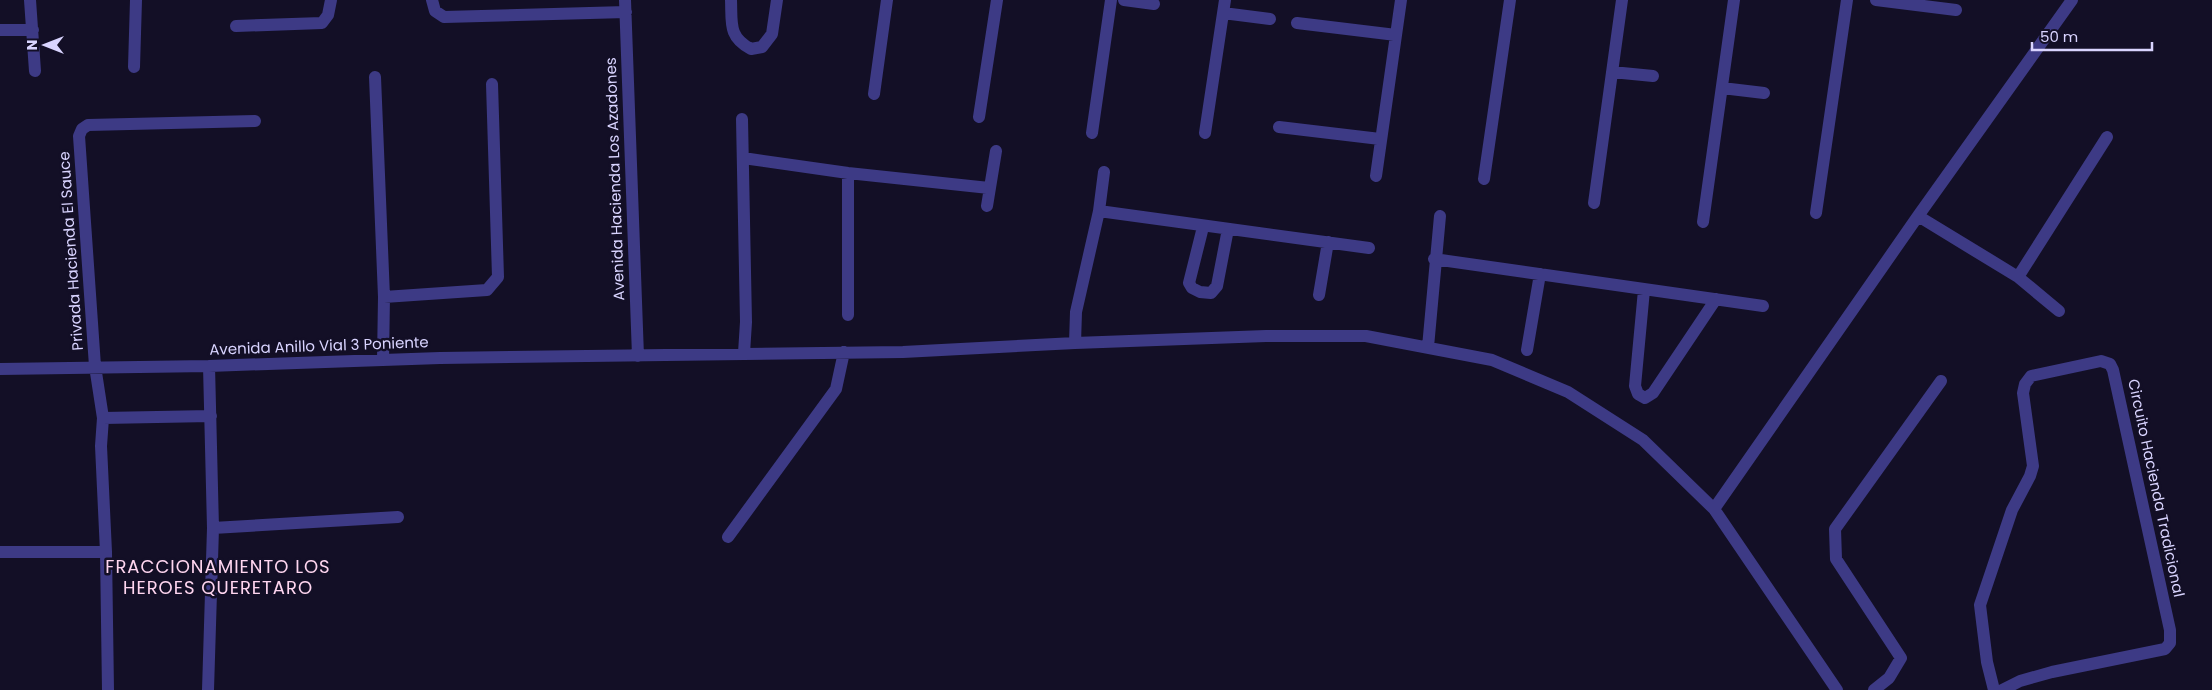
<svg xmlns="http://www.w3.org/2000/svg" width="2212" height="690" font-family="Poppins,sans-serif">
<rect width="100%" height="100%" fill="#130f26"/>
<g fill="none" stroke-linecap="round" stroke-linejoin="round">
<path stroke="#3d3a85" stroke-width="12" d="M30,0L35,71
M432,0L435,11L444,17L626,12
M625,0L638,356
M731,0C732,23 728,37 751,49L762,47L772,34L777,0
M1124,0L1154,4
M1876,0L1956,10
M1223,13L1270,19
M1297,23L1396,35
M236,26L322,23L328,15L331,0
M0,30H33
M134,67L136,0
M1612,72L1653,76
M375,77L384,297L383,360
M1722,88L1764,93
M874,94L887,0
M979,117L997,0
M742,119L746,322L744,353
M1279,127L1380,139
M1092,133L1111,0
M1205,133L1225,0
M743,158L848,173L989,188
M848,173V315
M1376,176L1401,0
M1484,179L1510,0
M1594,203L1622,0
M987,206L996,151
M1099,211L1369,248
M1816,213L1847,0
M1918,216L2018,277L2059,311
M1703,222L1734,0
M1203,227L1189,283L1192,288L1200,292L1211,293L1217,286L1228,229
M1434,259L1763,306
M2018,277L2107,137
M1644,290L1635,386L1638,394L1645,398L1653,393L1716,299
M1319,295L1328,242
M384,297L487,290L498,277L492,84
M1075,343L1076,312L1099,211L1104,172
M1428,347L1440,216
M1527,350L1540,274
M0,369L209,366L440,358L903,352L1075,343L1266,336H1366L1492,360L1568,392L1643,440L1714,509L1837,690
M103,418L211,416
M1714,509L1918,216L2072,0
M213,528L398,517
M728,537L836,389L844,352
M0,552H106
M108,690L106,552L101,446L103,418L95,366L79,136L82,129L88,125L255,121
M208,690L213,528L209,366
M1874,690L1889,678L1901,658L1836,559L1835,529L1941,381
M1994,690L1987,662L1980,605L2012,510L2030,476L2033,466L2023,393L2025,384L2031,376L2101,361L2110,364L2113,370L2170,630V643L2165,649L2052,672L2020,681L2002,690"/>
</g>
<g text-anchor="middle" stroke-width="5" stroke-linejoin="round" paint-order="stroke">
<g font-size="15" fill="#d9d4ff" stroke="#130f26">
<text transform="translate(615 179) rotate(-92)" y="5">Avenida Hacienda Los Azadones</text>
<text transform="translate(71 251) rotate(-94)" y="5">Privada Hacienda El Sauce</text>
<text transform="translate(319 346) rotate(-2)" y="5">Avenida Anillo Vial 3 Poniente</text>
<text transform="translate(2156 488) rotate(78)" y="5">Circuito Hacienda Tradicional</text>
</g>
<g font-size="18" letter-spacing="1" fill="#ffd6f0" stroke="#130f26">
<text x="218" y="573">FRACCIONAMIENTO LOS<tspan x="218" dy="21">HEROES QUERETARO</tspan></text>
</g>
</g>
<g transform="translate(45 45) rotate(270)" stroke="#130f26" stroke-width="4" paint-order="stroke">
<path d="M0-4L9 19L0 12L-9 19Z" fill="#d9d4ff"/>
<text y="-8" font-size="14" font-weight="bold" text-anchor="middle" fill="#d9d4ff">N</text>
</g>
<path d="M2032 42v8h120v-8" fill="none" stroke="#d9d4ff" stroke-width="2.5"/>
<text x="2040" y="42" font-size="15" fill="#d9d4ff" stroke="#130f26" stroke-width="4" paint-order="stroke">50 m</text>
</svg>
